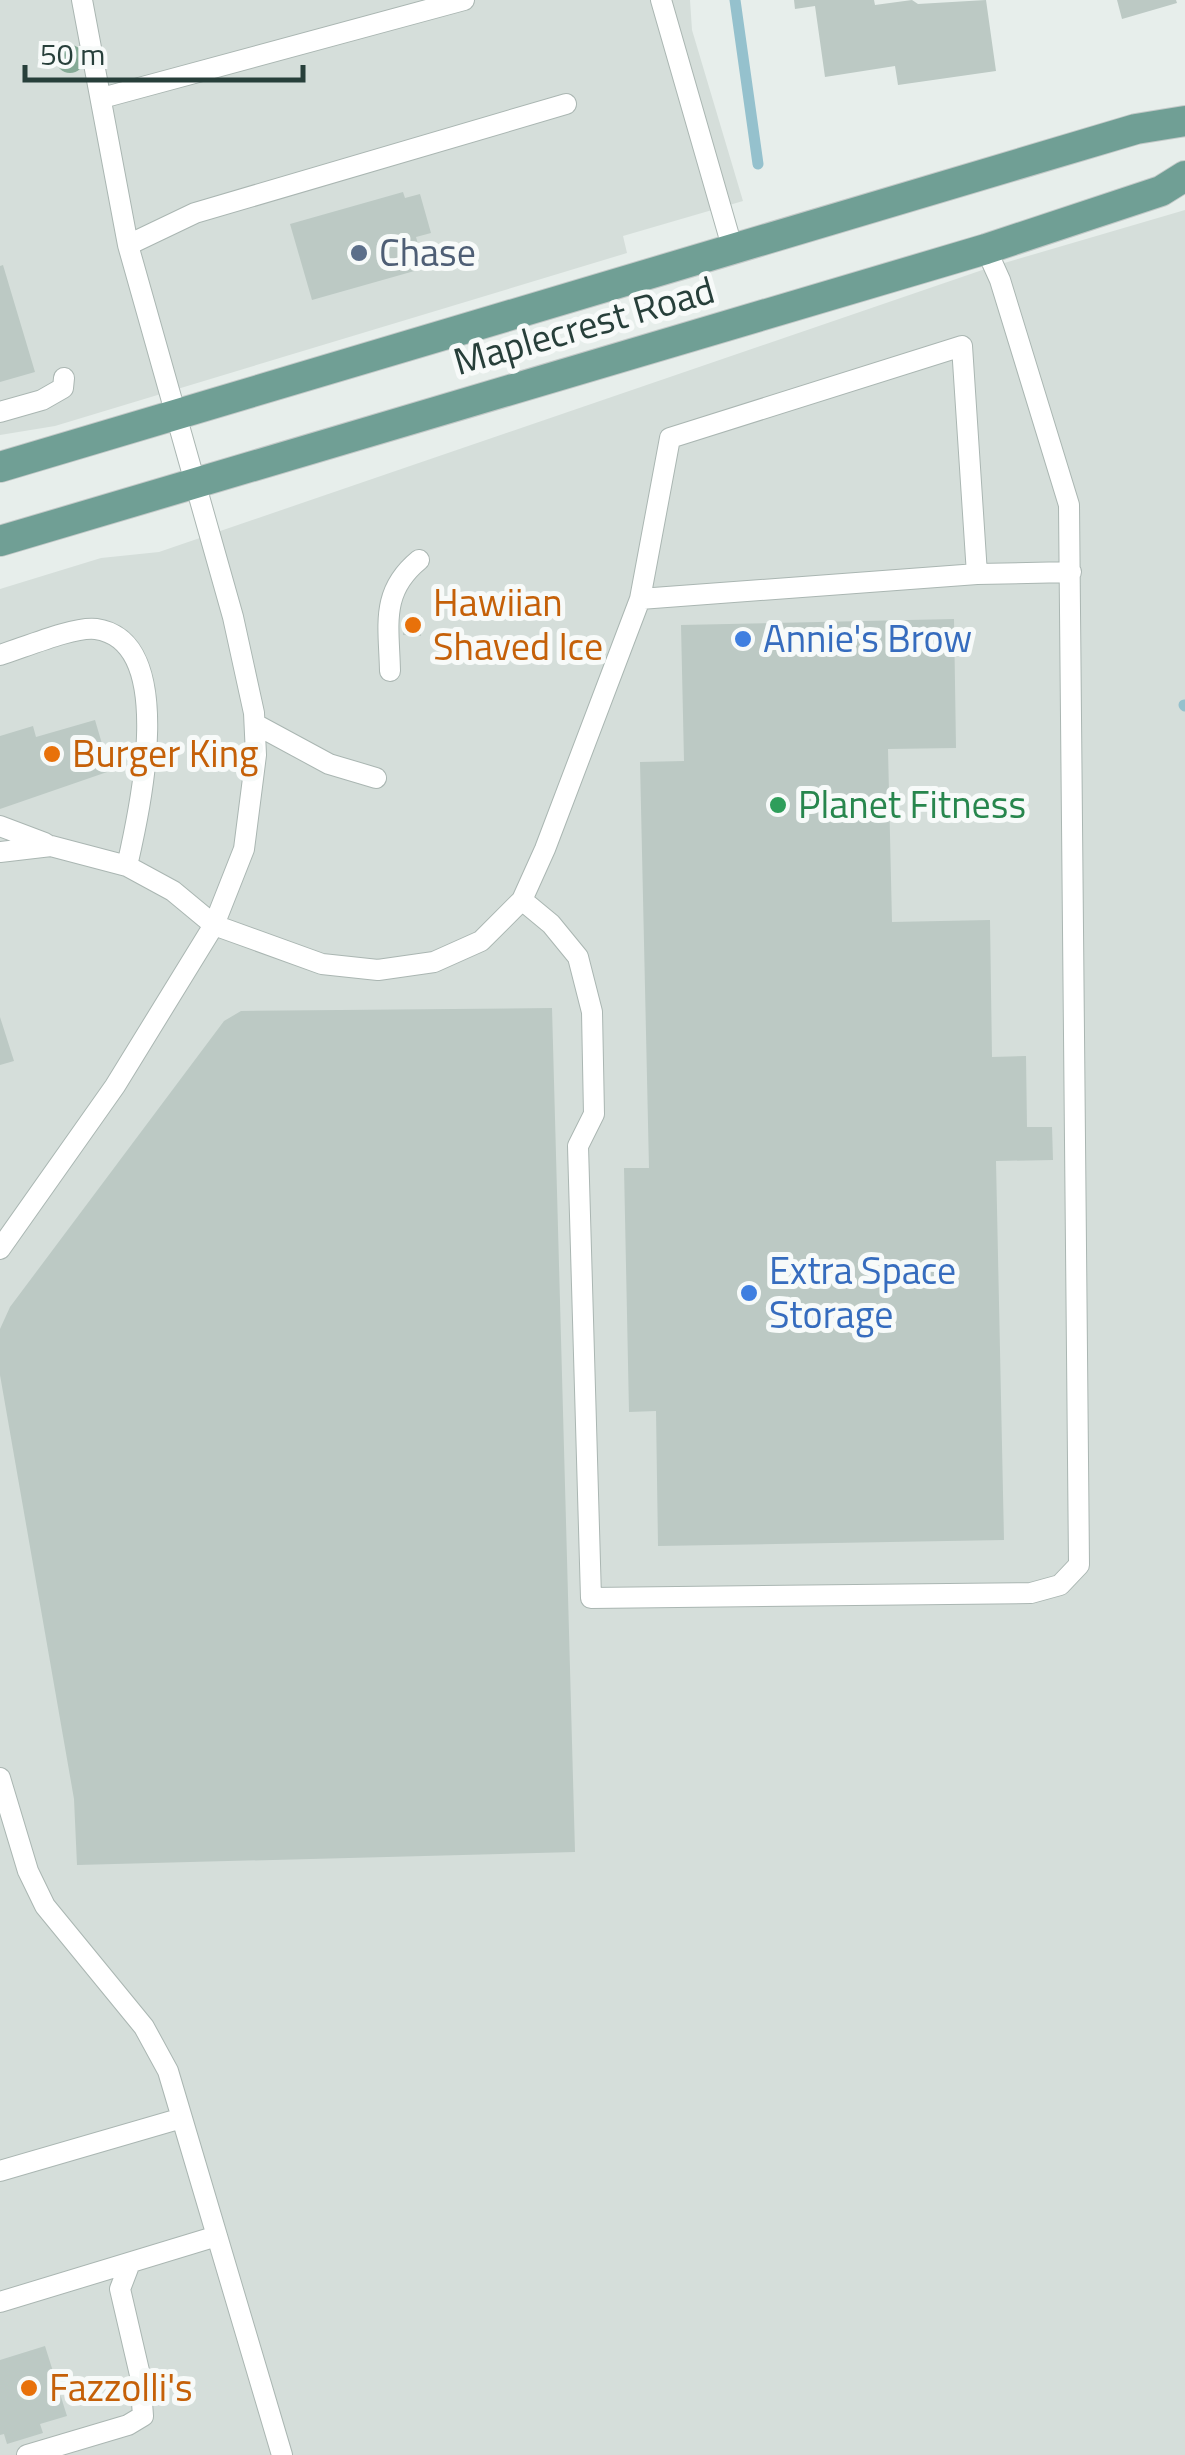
<svg xmlns="http://www.w3.org/2000/svg" width="1185" height="2455" font-family="'Titillium Web',sans-serif">
<rect width="100%" height="100%" fill="#e7eeeb"/>
<path fill="#d5deda" d="M0,0H690L692,30L743,201L623,236L627,253L55,426L0,435Z
M1185,210V2455H0V589L101,558L159,552L994,266Z"/>
<g fill="none" stroke-linecap="round" stroke-linejoin="round">
<path stroke="#95c1cd" stroke-width="11" d="M735,0L758,164
M1184,705L1185,706"/>
</g>
<path fill="#bcc9c4" d="M794,0H874L875,5L912,0L918,4L986,0L996,71L898,85L895,66L825,77L815,6L795,9Z
M1117,0H1176L1177,3L1122,19Z
M403,192L405,198L420,194L431,233L416,237L425,268L312,300L290,224Z
M3,265L35,372L0,382V266Z
M404,616H422L421,636L403,635Z
M954,619L956,748L888,749L892,922L990,920L992,1057L1026,1056L1027,1127H1052L1053,1160L996,1161L1004,1540L658,1546L656,1411L629,1412L624,1168H649L640,762L684,761L681,625Z
M95,720L110,771L0,809V736L33,726L36,737Z
M552,1008L575,1852L77,1865L74,1799L0,1375V1329L10,1307L224,1021L241,1011Z
M0,1017L14,1061L0,1065Z
M45,2346L67,2416L40,2424L43,2433L7,2444L4,2434L0,2435V2360Z"/>
<g fill="none" stroke-linecap="round" stroke-linejoin="round">
<g stroke="#aab6b2" stroke-width="22">
<path id="service" d="M661,0L733,250
M102,98L464,0
M128,245L195,213L566,104
M0,412L42,400L63,388L64,378
M640,599L977,574L1071,572
M0,655C23,648 74,626 96,629C179,641 139,813 127,866
M390,671C389,625 380,592 419,560
M255,724L329,764L376,778
M0,826L45,843
M0,852L51,846L127,866L173,891L214,925L322,964L378,970L434,962L481,941L522,900L545,849L640,599L670,438L962,346L977,574
M522,900L551,924L578,957L592,1012L594,1114L578,1146L591,1598L1031,1593L1060,1585L1079,1565L1069,505L1000,280L986,249
M0,1249L115,1086L214,925L244,849L256,755L254,713L233,617L128,245L82,0
M0,1778L28,1871L45,1906L144,2027L168,2071L282,2455
M0,2171L182,2118
M0,2302L217,2236
M27,2455L128,2425L143,2416L140,2375L120,2289L130,2263"/>
</g>
<g stroke="#c3c9c8" stroke-width="32">
<path id="primary" d="M0,467L1136,129L1185,121
M0,541L986,249L1161,191L1185,176"/>
</g>
<use href="#service" stroke="#fff" stroke-width="20"/>
<use href="#primary" stroke="#709f95" stroke-width="30"/>
</g>
<circle fill="#85aa96" cx="70" cy="59" r="14"/>
<circle fill="#5c6f8a" stroke="#f7faf9" stroke-width="4" cx="359" cy="253" r="10"/>
<g fill="#e8710a" stroke="#f7faf9" stroke-width="4">
<circle cx="413" cy="625" r="10"/>
<circle cx="52" cy="754" r="10"/>
<circle cx="29" cy="2388" r="10"/>
</g>
<g fill="#3f7fe0" stroke="#f7faf9" stroke-width="4">
<circle cx="743" cy="639" r="10"/>
<circle cx="749" cy="1293" r="10"/>
</g>
<circle fill="#2e9e5b" stroke="#f7faf9" stroke-width="4" cx="778" cy="805" r="10"/>
<g text-anchor="middle" stroke-width="10" stroke-linejoin="round" paint-order="stroke">
<g font-size="38" fill="#4e5e75" stroke="#f7faf9" text-anchor="start">
<text x="379" y="266">Chase</text>
</g>
<g font-size="38" fill="#273f3a" stroke="#f7faf9">
<text transform="translate(584 326) rotate(-16)" y="13">Maplecrest Road</text>
</g>
<g font-size="38" fill="#c56008" stroke="#f7faf9" text-anchor="start">
<text x="433" y="616">Hawiian<tspan x="433" dy="44">Shaved Ice</tspan></text>
<text x="72" y="767">Burger King</text>
<text x="49" y="2401">Fazzolli's</text>
</g>
<g font-size="38" fill="#366cbe" stroke="#f7faf9" text-anchor="start">
<text x="763" y="652">Annie's Brow</text>
<text x="769" y="1284">Extra Space<tspan x="769" dy="44">Storage</tspan></text>
</g>
<g font-size="38" fill="#27864d" stroke="#f7faf9" text-anchor="start">
<text x="798" y="818">Planet Fitness</text>
</g>
</g>
<path d="M25 65v15h278v-15" fill="none" stroke="#273f3a" stroke-width="5"/>
<text x="40" y="65" font-size="30" fill="#273f3a" stroke="#f7faf9" stroke-width="8" paint-order="stroke">50 m</text>
</svg>
